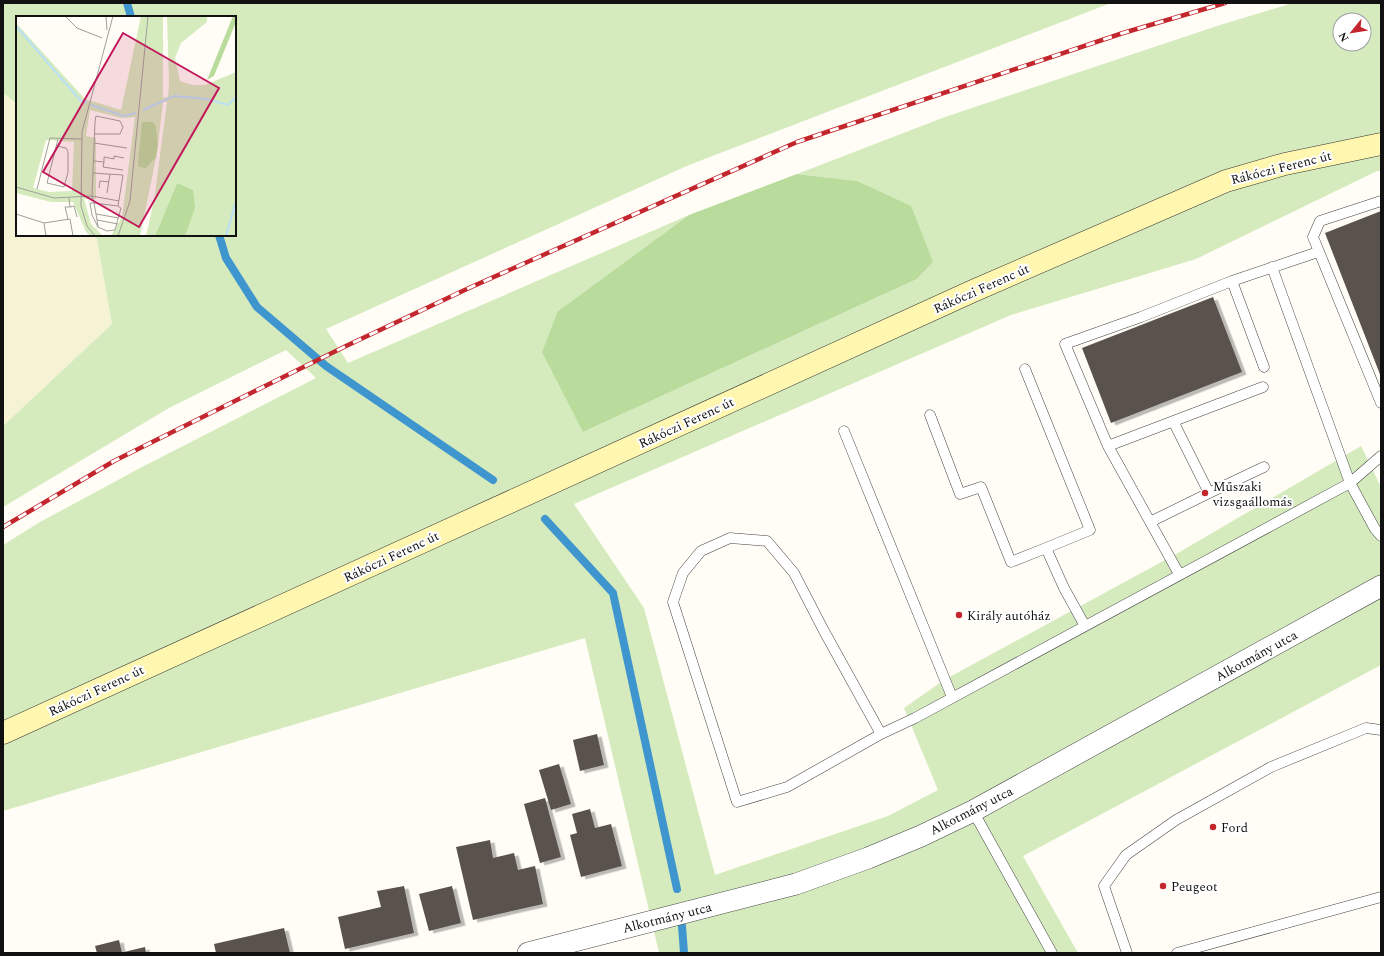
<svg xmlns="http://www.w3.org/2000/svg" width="1384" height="956" font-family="Spectral,serif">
<defs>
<filter id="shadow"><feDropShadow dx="4.5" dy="2.5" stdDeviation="0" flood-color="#0004"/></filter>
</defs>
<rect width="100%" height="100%" fill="#fffdf5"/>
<path fill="#f6f3d4" d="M3,93L17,104V235H96L112,324L3,426Z"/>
<path fill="#d5ebbd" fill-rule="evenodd" d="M3,3H1111L689,165L326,329L348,363L689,215L558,311L583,432L917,279L933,262L857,181L797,174L945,117L1217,26L1293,3H1381V171H1377L1196,259L1011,315L574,504L644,608L715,875L888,816L938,790L904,708L944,680L1178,553L1361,446L1381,487V665L1023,856L1078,953H659L585,638L3,811V545L40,522L144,466L316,378L286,350L169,408L3,507V426L112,324L96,235H235V17H17V104L3,93ZM1340,20H1364V44H1340Z"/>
<path fill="#b9dc9c" d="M797,174L857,181L911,206L933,262L917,279L583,432L542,352L558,311L689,215Z"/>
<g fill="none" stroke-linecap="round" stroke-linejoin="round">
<path stroke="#3f96cf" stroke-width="8" d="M127,3L131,17
M219,235L226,258L257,307L326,366L493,480
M545,519L613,593L677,889
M682,926L684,953"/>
</g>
<path fill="#5a524d" filter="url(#shadow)" d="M1381,211V377L1325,233Z
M1213,297L1242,372L1111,423L1082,348Z
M597,734L604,765L580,771L573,740Z
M559,764L571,804L551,810L539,770Z
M545,798L561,857L540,863L524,804Z
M590,809L595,828L611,824L622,866L581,877L570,835L577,833L572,814Z
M490,840L493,858L514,853L518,870L535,866L543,904L473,920L456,847Z
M404,886L414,933L345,949L338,917L381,907L377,891Z
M452,886L461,923L429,931L419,894Z
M284,928L290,953H216L214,944Z
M119,940L122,953H97L95,946Z
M145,947L146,953H124V952Z"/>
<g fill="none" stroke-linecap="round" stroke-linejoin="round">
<g stroke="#444" stroke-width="11">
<path id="lane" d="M1381,201L1320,221L1313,237L1381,403
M1272,267L1350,483L1375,529L1381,536
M1232,281L1264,367
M1025,369L1090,530L1046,548
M930,415L960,494L981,487L1011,562L1046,548L1064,588L1085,626
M1173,421L1209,493L1264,467
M844,431L952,697
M1108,446L1263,387
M1150,522L1209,493
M1179,574L1108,446L1065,344L1141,317L1232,281L1318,252
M881,734L824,631L794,573L767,541L730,538L701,551L683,573L673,602L737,802L787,787L881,734L915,718L1350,483L1381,456
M973,811L1052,953
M1127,953L1104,886L1126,855L1176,820L1271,767L1366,728L1381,730
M1177,953L1381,897"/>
</g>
<g stroke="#444" stroke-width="22">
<path id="street" d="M528,953L796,884L868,858L921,836L973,811L1381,586"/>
</g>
<g stroke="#333" stroke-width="23">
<path id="secondary" d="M3,733L973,291L1226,181L1285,164L1381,144"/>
</g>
<use href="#lane" stroke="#fff" stroke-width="10"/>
<use href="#street" stroke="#fff" stroke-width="21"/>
<use href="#secondary" stroke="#fff6b0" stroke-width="22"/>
<g stroke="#c4262e" stroke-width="4.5">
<path id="rail" d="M3,527L114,461L346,346L469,288L797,142L1123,33L1225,3"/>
</g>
<use href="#rail" stroke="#fff" stroke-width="3" stroke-dasharray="9" stroke-linecap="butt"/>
</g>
<g fill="#c4262e" stroke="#fff" stroke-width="1.5">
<circle cx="1205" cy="493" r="4"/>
<circle cx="959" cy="615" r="4"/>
<circle cx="1213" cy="827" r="4"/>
<circle cx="1163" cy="886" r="4"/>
</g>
<g text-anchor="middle" stroke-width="4" stroke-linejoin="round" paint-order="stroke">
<g font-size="13" fill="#111" stroke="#fff">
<text transform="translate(1281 167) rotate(-14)" y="5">Rákóczi Ferenc út</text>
<text transform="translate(981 288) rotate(-24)" y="5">Rákóczi Ferenc út</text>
<text transform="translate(686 422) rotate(-25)" y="5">Rákóczi Ferenc út</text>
<text transform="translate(391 556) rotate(-25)" y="5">Rákóczi Ferenc út</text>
<text transform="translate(1256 655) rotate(-29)" y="5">Alkotmány utca</text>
<text transform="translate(96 690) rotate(-25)" y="5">Rákóczi Ferenc út</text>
<text transform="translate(971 810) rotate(-27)" y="5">Alkotmány utca</text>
<text transform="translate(667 917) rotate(-14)" y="5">Alkotmány utca</text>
</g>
<g font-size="13" fill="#111" stroke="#fff" text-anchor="start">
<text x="1213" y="491">Műszaki<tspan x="1213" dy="15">vizsgaállomás</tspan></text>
<text x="967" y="620">Király autóház</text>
<text x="1221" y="832">Ford</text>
<text x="1171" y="891">Peugeot</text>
</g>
</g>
<g transform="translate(16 16)">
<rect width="220" height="220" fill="#fffdf5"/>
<path d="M125,0H147V82L152,81L153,66L151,0H191V6L165,27L159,42L164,65L177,69H189L220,56V220H169L161,167L139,220H130L138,185L151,86H147L142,129L140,110L135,148L140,142L124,220H95L106,201L119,101L105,102L74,94L70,120L80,122V183H68L75,208L87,220H74L70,216L57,186H35L0,177V7L69,83L105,94ZM30,124L58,126L56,175L33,176L17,172Z" fill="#d5ebbd" fill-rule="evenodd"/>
<path d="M217,0H220V6L198,60L191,64ZM126,106H137L140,110L142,129L140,142L130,152L123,151L122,148ZM161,167L177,174L179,192L169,220H139Z" fill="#b9dc9c"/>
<path fill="none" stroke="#b9e0f7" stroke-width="2" d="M0,10L64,84L71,87M75,89L108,100L120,97M127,94L158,80L191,83L212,89L220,81M210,220L220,185"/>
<path fill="none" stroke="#a09f9a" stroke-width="1" d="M49,0L61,12L86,22M90,0L91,14M79,118H104L107,111L104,105L80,100L79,106L76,180L78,187L80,198L81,204L82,211L91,215L99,214L105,192L103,191L102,190L78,187H74L76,199L82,211M78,127L111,132M41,130L50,132L52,136V156L48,171L31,167L42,123M78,145L88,146V141L98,143V140L108,142M88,146L87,151L107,154M77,157L107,159L102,190M0,171L38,182L76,180L103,185M83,172L84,165L93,166M21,173L34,122L65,123M91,177L94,158M54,191L58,190L61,201M0,198L28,207L54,203L57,220M80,198L103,202M52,203L49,191H54L53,182M81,204L102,208M28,207L30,220M79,220L71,210L65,190L66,116L97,0M102,220L114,185L132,0"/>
<path fill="#c2185b" fill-opacity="0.15" stroke="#c2185b" stroke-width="2" d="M107,17L203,72L123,211L27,156Z"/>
<rect width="220" height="220" fill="none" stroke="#111" stroke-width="2"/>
</g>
<rect width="1384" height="956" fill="none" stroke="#111111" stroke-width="8"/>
<g transform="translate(1352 32) rotate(240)"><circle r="19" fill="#ffffff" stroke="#a0a0a0"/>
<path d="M0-3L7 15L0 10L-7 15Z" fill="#c4262e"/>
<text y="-6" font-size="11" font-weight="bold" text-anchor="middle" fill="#111111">N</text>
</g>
</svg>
